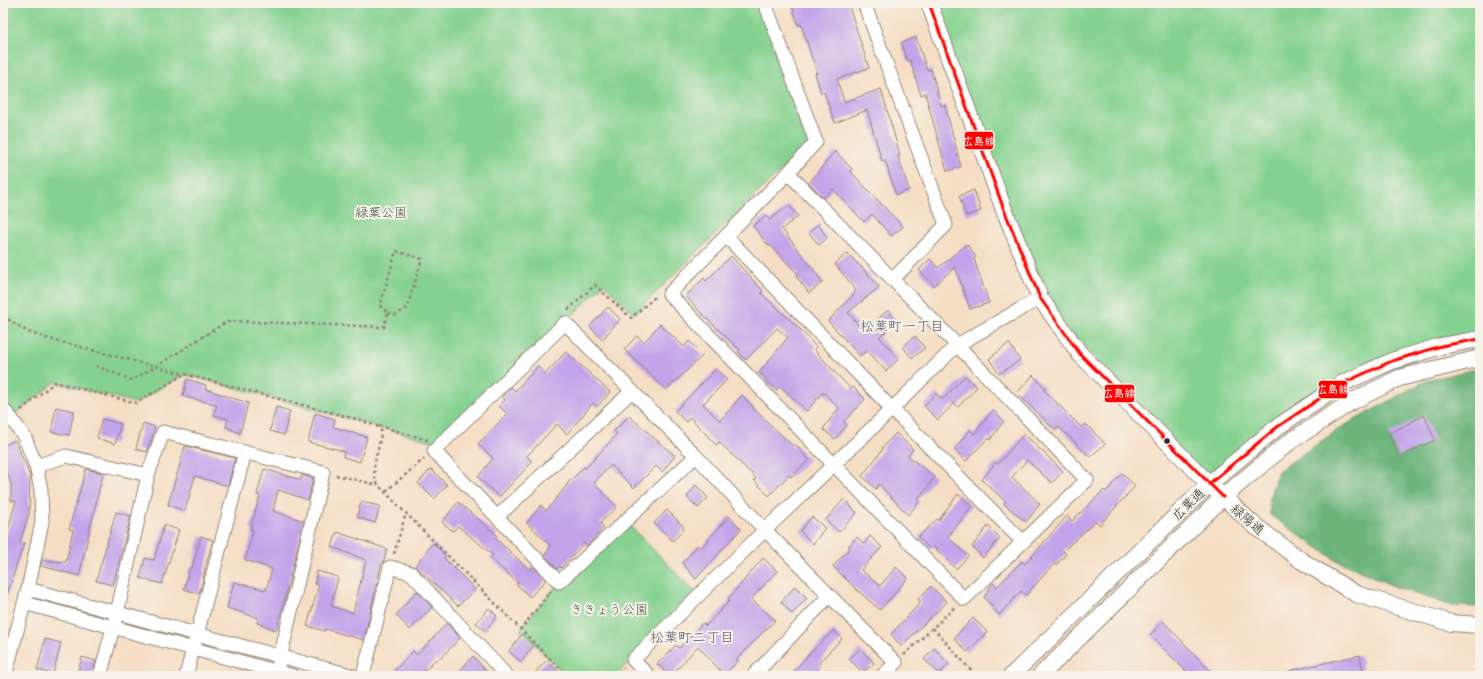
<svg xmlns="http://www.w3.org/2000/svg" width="1483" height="679" font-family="'Architects Daughter','Klee One',sans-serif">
<rect width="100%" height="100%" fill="#f7f3e8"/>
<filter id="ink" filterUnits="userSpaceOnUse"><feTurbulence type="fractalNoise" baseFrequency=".025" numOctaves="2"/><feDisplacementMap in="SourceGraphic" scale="8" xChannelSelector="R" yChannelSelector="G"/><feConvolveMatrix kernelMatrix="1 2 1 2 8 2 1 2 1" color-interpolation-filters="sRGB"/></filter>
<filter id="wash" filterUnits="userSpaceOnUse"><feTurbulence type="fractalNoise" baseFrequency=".012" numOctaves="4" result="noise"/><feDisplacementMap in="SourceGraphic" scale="16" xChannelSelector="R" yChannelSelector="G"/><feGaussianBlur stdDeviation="0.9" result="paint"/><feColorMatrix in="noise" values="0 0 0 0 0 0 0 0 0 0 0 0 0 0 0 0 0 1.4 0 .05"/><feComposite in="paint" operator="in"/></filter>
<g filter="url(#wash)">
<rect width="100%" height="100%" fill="#f5dec4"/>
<path fill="#85d290" stroke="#587e5e" d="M3,3H760L807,145L634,314L604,284L442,444L184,374L136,403L55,382L11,418L3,409Z
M929,3H1480V339L1341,384L1209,484L1040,298Z
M626,522L699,596L633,660L614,676H567L520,630L559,582Z"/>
<path fill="#6cb47a" stroke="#4c7052" d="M1480,368V607L1452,606L1398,588L1336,560L1270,515L1269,499L1278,471L1342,427L1427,380Z"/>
<g id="blocks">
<path fill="#c3a4ea" d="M791,3H848L869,68L837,79L844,102L881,89L900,155L898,156L909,190L896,195L885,160L882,161L867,110L835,123L824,92L821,93L815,73H817L801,24L798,25Z
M916,37L927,70L931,69L941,106L945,105L961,167L947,171L925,93L921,95L910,60L907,61L901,43Z
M835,151L852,169L850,171L903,227L891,236L872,214L864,222L833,189L824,198L809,183Z
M974,190L981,211L966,216L959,196Z
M789,205L798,216L782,229L823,282L809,293L796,276L798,274L770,245L769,246L753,226L766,216L770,220Z
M818,224L827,238L819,245L809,233Z
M967,244L976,257L974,259L989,303L970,309L955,267L934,286L919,270L930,259L938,268Z
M847,253L869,275L879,287L848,313L864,331L888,310L897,322L879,337L899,359L886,371L867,350L860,356L828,321L855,293L854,292L856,290L835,264Z
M731,256L763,291L761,293L801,330L816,347L814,350L851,389L853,387L865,399L844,422L847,425L835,439L823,429L839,408L824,393H822L807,411L780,386L777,390L765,380L766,379L759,373L788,337L777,328L746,360L738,352L740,350L701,313L686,296L704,278L706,281Z
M608,307L620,319L602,340L590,326Z
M660,324L684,347L689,341L703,355L666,390L624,349L637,336L644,342Z
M915,336L925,348L912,358L903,347Z
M1009,343L1020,360L999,374L989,359Z
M566,352L610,392L597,407L593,403L567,434L557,424L527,456L532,462L499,497L478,477L493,458L478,444L507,414L499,406L505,400L502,397L506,392L511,387L515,391L538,366L545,374Z
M716,369L727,380L703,404L720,421L742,395L754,408H753L793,446L795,444L809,460L791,477L789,475L769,496L754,480L756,478L719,442L716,445L690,417L686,422L675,411Z
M1033,375L1045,388L1044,390L1081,427L1086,424L1105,444L1090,457L1059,427L1055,430L1017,393Z
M965,376L977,387L958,407L954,403L938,420L924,406L936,393L942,400Z
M187,379L206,385L205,389L248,403L240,433L226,427L228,419L214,415L217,405L183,396Z
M56,407L74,411L69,435L51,432Z
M276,407L290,411L284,435L270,431Z
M993,410L1004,421L990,440L988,438L966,461L954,449L970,430L974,434Z
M315,413L335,419L333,427L367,437L360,462L343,457L344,451L308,442Z
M1424,415L1435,440L1399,457L1389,434Z
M629,416L675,456L662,472L656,466L634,488L611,465L594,483L617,507L600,523L604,527L589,544L587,546L584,543L561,568L560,566L557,569L545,555L551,546L527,523L541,505L546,511L568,484H567L584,467L586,468L617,434L614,431Z
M102,419L121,424L115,444L97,438Z
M143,423L155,427L147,452L136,449Z
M896,433L913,449L908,456L935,477L918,500L920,501L908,515L879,484L876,489L862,476L883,449L882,448Z
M1024,434L1063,471L1052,483L1027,460L1012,477L1040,504L1026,522L1004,504L1006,502L982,480L996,462L998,464Z
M15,440L30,476L29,514L20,542L24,543L6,598L3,597V547L16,501H11V483L3,464V446Z
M185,446L235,458L228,486L195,476L185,511L168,505Z
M86,469L103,473L79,576L41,566L42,560L66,562L73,530L69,529Z
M264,469L301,480L302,475L313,478L308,500L278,490L273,511L304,521L277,630L257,623L258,618L227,608L234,582L266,590L272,569L245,560L253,530L250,529L260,496L257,495Z
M431,469L447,485L434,499L418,483Z
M1122,473L1135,486L1100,525L1096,521L1063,551L1066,554L1056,565L1054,564L1026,595L1021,591L999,615L984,597L993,583L997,587L1022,561L1025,564L1067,516L1072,521L1104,490L1106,492Z
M696,485L708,498L698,508L687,497Z
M958,494L972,506L948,537L968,556L956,569L933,546L930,549L918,537L937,519L938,521Z
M844,499L857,513L839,532L826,520Z
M361,502L380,506L375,523L357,517Z
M458,502L497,535L495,538L530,570L533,567L546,580L530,597L516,584L518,583L490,558L493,555L458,526L453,531L442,522Z
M667,510L683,526V530L673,541L654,523Z
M116,512L131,516L113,585L96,581Z
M729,516L741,529L696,579L682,563L698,545L701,548Z
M812,517L825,528L813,544L800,531Z
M164,525L179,530L162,584L140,578L145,558L154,560Z
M988,526L1000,538L983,558L972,547Z
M337,532L387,549L383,563L381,565L364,640L325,629V631L307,626L319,585L315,584L317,571L338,577L331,606L353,613L366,560L332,547Z
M201,536L213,540L204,572H205L199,594L184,589L190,567L192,568Z
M870,536L882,547L861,570L880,586L896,567L908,578L880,610L856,589L833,566L850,548L849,546L857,537L864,544Z
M433,543L446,556L444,558L475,589L458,606L415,566Z
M763,558L777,571L751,599L775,620L737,659L738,661L724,675L698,646L671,676H669L657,664L676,645L679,648L703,623L706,626L729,601L728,599Z
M795,586L807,598L792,614L781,602Z
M931,586L947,602L901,646L891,634L921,602L918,599Z
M417,591L432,607L410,630L396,615Z
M489,608L497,616L485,631L476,623Z
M973,618L987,632L967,652L954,638Z
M1163,621L1215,676H1191L1150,635Z
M447,623L460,638L438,661L436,659L419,676H401L395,670L413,651L417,655Z
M834,630L842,639L819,662L822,665L812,676H790L810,653Z
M522,634L534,645L521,662L509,651Z
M45,639L61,643L53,674L37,670Z
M934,648L949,664L939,674L924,659Z
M860,649L874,663L863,673L849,659Z
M1360,655L1364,676H1289V671Z
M473,656L491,676H455Z
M82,657L96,661L92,676H77Z
M547,660L562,676H532Z"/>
</g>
</g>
<g filter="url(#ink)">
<use href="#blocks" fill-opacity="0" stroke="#908478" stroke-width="1"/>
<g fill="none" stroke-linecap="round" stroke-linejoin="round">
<g stroke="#908478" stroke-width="15">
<path id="minor" d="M765,3L816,142L788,173L669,294L964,599L1087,480L957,345L788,173
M864,3L946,225L892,280
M726,236L892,409L1023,542
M3,409L11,418L25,438L36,466L41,490L42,522L28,589L5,676
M696,456L559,582L434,451L565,323L696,456L765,530L896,663L882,676
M36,466L66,456L148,475
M497,517L632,391
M28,589L354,676
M24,603L293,676
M100,676L117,613L148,475L163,432L323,472L276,676
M186,676L245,452
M363,676L390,567L411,573L507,676
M649,676L633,660L765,530L892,409L957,345L1040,298
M753,676L829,596"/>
</g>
<g stroke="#908478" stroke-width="18">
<path id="tertiary" d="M929,3L1003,207L1040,298L1080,354L1209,484L1254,525L1302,561L1356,594L1451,623L1480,625
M1011,676L1209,484L1276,428L1341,384L1392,361L1441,346L1480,339
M1040,676L1223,497L1288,443L1351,402L1399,378L1480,358"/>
</g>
<path stroke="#908478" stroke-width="2.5" stroke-dasharray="3 3" stroke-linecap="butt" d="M568,310L595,285L631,318L654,298L657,297
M3,316L28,332L46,338L356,419L377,426L381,430C381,450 368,466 378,485L567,676
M96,366L132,380L155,367L223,324L231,321L384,327L388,313L380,306L396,251L422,259L407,308L396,315L388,313
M21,410L55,382L136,403L183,375
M379,426L428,440
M336,475L377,485
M386,491L424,459
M394,554L406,513
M933,628L976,676
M520,630L551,591
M904,655L955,607
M614,676L624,668"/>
<use href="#minor" stroke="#fff" stroke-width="13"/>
<use href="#tertiary" stroke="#fff" stroke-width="16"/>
<g stroke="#f7f3e8" stroke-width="6">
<path id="bus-1" d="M929,3L1003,207L1040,298L1080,354L1223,497
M1209,484L1276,428L1341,384L1392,361L1441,346L1480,339"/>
</g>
<use href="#bus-1" stroke="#f00" stroke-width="3"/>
</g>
</g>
<circle fill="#2b2b2b" stroke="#f7f3e8" stroke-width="1.5" cx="1167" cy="441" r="3.5"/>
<g text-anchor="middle" stroke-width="4" stroke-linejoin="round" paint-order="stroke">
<g font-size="13" fill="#425544" stroke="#f7f3e8">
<text x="381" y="217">緑葉公園</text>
<text x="609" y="614">ききょう公園</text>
</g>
<g font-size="13" fill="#2b2b2b" stroke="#f7f3e8">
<text transform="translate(1188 504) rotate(-44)" y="5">広葉通</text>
<text transform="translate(1248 519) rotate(41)" y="5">緑陽通</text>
</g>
<g font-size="14" fill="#60556e" stroke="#f7f3e8">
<text x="902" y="331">松葉町一丁目</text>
<text x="692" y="642">松葉町二丁目</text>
</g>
</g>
<g stroke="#f7f3e8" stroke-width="1.5">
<rect x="964" y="131" width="30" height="19" rx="4" fill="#f00"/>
<rect x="1318" y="380" width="30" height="19" rx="4" fill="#f00"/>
<rect x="1104" y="384" width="31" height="19" rx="4" fill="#f00"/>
</g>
<g font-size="11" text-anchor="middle" font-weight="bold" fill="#fff">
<text x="979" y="145">広島線</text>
<text x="1333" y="393">広島線</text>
<text x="1119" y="397">広島線</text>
</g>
<rect width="1483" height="679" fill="none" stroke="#f7f3e8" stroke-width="16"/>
</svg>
